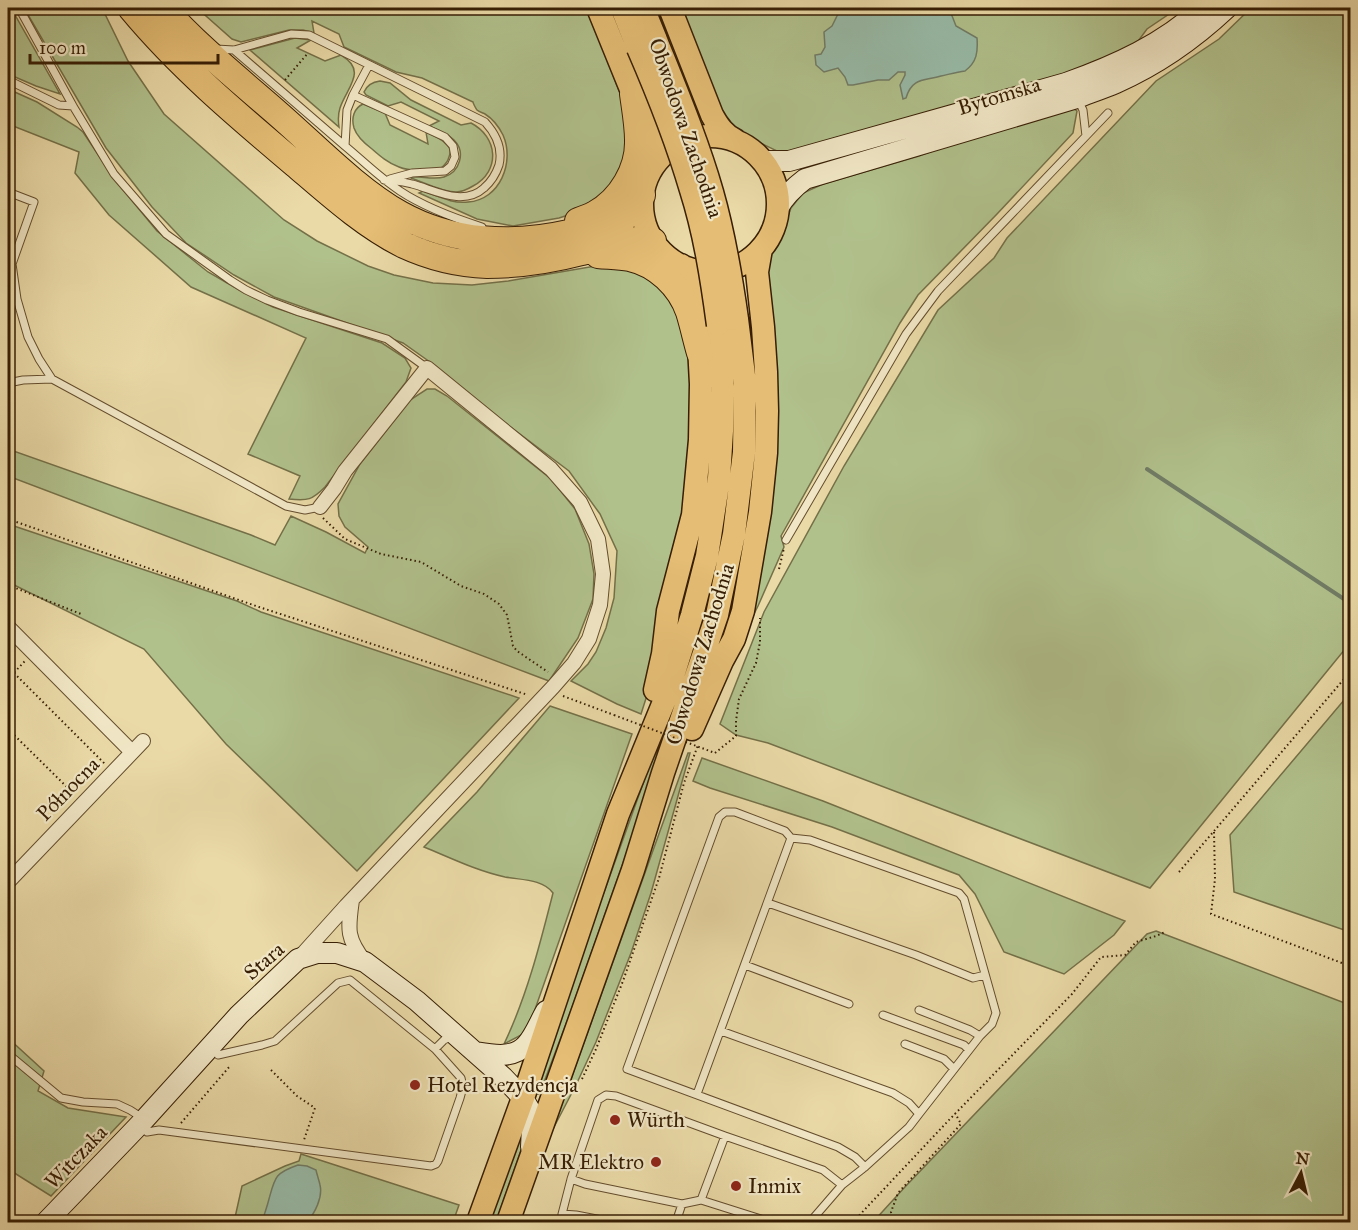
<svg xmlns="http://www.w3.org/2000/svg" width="1358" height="1230" font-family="'IM FELL Great Primer',serif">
<rect width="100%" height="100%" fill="#eadaa7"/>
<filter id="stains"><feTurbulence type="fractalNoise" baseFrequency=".00333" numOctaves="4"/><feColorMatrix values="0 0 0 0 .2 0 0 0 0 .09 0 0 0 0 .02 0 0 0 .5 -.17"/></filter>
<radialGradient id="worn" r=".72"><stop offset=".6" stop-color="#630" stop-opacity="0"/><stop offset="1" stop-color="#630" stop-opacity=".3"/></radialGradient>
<path fill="#b1c18c" stroke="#747048" stroke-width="1.5" d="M8,8H11L60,94L36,86L8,74Z
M24,8H102L128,61L164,114L284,220L317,241L368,266L394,275L433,283L472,285L508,281L607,264L641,269L680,308L692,375L688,485L649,689L641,714L617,704L571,681L588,664L596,652L606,628L614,598L617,551L600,514L569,471L508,425L437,367L403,343L274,297L234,275L186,243L152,207L106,148Z
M197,8H587L628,114L631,144L622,171L593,207L559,218L513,226L477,219L419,193L423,191C438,196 452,204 468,202C500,200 515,162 503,135C499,127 493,119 485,114C483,113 479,112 477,110C476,109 473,103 473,102L422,78L396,72L344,47L339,34L312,21L314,33L303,30H289L241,42L232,39Z
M679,8H1178L1147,29L1133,48L1110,59L995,98L809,149L781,153L746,136L724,119Z
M1251,8H1350V643L1150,888L768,743L736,735L720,724L764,612L844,466L938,310L994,258L1007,238L1156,81L1219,39Z
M295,38L311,40L297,48L325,61L341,55C368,71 347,87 340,108C338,114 338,120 339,127L250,50Z
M380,81L390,83L411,100L461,125L471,123C498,137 501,171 473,186C468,189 462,192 456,192C443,192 423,182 411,178V177C421,176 434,180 444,177C460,172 466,152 454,140C447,133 438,130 429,126L439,121L401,102L388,106L366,95L364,92C367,85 372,82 380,81Z
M8,89L37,102L77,127L83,132L115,180L157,231L208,272L241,291L273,307L382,343L405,358L411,368L406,382L325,487C312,500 308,501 289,499L300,476L248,454L306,338L191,287L109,215L75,173L79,152L8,124Z
M363,104L385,113L390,125L428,144L426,132C432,136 441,138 446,144C450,147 451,152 449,157C448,161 445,165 441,168C432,172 408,171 399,167C388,163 380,156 372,149C364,143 357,137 354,128C351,118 354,108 363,104Z
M1071,107L1077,111L1073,133L997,214L918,295L900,323L781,536L784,547L758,606L739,644L773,471L778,394L767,262L780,237L791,208L803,193L823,184L919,156L962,140Z
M427,389H435L447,396L551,479L575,509L589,544L594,574L593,599L578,638L549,681L8,476V449L251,535L275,545L291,516L326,532L365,553L368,547L345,527L339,516L338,504L360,464L410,400Z
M8,524L237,601L261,612L519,698L357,871L226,744L144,649L8,582Z
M1350,693V932L1234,892L1230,835Z
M550,706L632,734L527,1032L504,1044C527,996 540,944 553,893C543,879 521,880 505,877C477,871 451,858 424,847L477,792Z
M658,742L665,744L569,1016L541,1090L539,1094H535L552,1037Z
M688,753H690L651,893L631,953L596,1042L576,1085L553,1129Z
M702,758L823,801L1125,921L1114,935L1064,974L1004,952L975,894L959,875L832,827L710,788L693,781Z
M1156,931L1350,1005V1222H873L904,1188L1147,934Z
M8,1038L44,1071L38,1091L68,1108L126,1117L51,1196L8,1169Z
M523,1133L525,1139L496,1222H486L517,1134Z
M301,1154L459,1205L453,1222H234L242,1186L285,1166L299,1161Z"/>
<path fill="#98bba8" stroke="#717c66" stroke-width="1.5" d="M850,8H949L956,26L977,38C978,52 977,62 965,71C957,72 950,74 941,76C925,81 912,77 906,98L903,99L900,85L905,75V72H898L889,80H878L853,85H848L845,77L838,68L824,72L816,65L815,55L821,54L825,47L824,32L832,26L839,12L847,10Z
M298,1165L307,1166L316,1170C317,1175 319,1180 320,1185C323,1197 315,1213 307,1222H262C264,1215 267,1207 269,1199C275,1177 275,1173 298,1165Z"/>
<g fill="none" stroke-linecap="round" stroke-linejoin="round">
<path stroke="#717c66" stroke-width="4" d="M1147,469L1350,603"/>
<g stroke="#644d2d" stroke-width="9">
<path id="lane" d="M19,8L73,106L114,174L166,234L230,280L246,290L267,300L299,312L387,339L427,368
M216,49L234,50L291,34L309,35L485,122C496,134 503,148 499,165C496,174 491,182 484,188C463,207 435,190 412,184C403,181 393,181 384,180
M234,50L345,146
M369,65L353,95L347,110L345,146C363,161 380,178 400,191C424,207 454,218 482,227
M8,80L59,105L73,106
M353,95L445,137L453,146L455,157L451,166L445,171L412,173L390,179
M1078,100L1083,110L1086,136
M8,192L34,202L12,264L17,299L28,337L39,359L52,379
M8,383L23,380L52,379L286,506L305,510L320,507
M786,540L906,334L938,291L1108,113
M791,838L810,840L959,893L964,899L996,1013L992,1024L980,1036L919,1114
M768,903L916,955L973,978L985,975
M745,965L849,1004
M919,1010L970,1030L980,1036
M883,1015L964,1045L969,1050
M721,1031L893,1093L909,1103L919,1114L909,1127L865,1167L842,1185
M905,1044L944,1059L954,1069
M435,1049L444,1040L453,1036
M8,1054L61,1098L83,1102L117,1104L130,1110L144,1119
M697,1094L791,838L785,831L735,812H725L719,817L627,1069L838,1147L855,1157L865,1167
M147,1132L159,1130L431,1166L436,1164L438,1161L460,1098L463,1087L461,1078L435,1049L350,980L338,983L275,1041L262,1045L218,1055
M725,1136L701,1200L761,1219L764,1222
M571,1179L585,1184L682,1204
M562,1214L571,1179L598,1100L606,1095L616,1096L725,1136L823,1170L842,1185L810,1222
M561,1222L562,1214L576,1215L612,1222
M676,1222L682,1204L701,1200"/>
</g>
<g stroke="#644d2d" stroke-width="16">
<path id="street" d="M8,627L132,752
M8,882L143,741
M352,900C348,929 346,938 365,962
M300,957L346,906L553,687L574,663L589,639L600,605L603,574L598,539L580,502L551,469L427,368L345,471L334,489L320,507"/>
</g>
<g stroke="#371e04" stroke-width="22">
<path id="secondary" d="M762,161H789L1066,83C1116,65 1163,44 1202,8
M778,208C785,196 793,188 805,179L1077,98C1090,93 1104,88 1116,83C1157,65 1195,38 1227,8
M475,1052C493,1055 513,1059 526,1045C534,1037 540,1021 546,1011
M46,1222L143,1121L239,1015L298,959L317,953H337L365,962L417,1001L503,1077L523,1098L530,1110L532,1127L531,1147"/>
</g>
<g stroke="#371e04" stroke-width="25">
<path id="primary" d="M598,8L633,94L654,141L657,161
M622,8L638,48
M643,8L656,40
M670,8L712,115C718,126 724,135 735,140
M642 204a68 68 0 1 1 136 0a68 68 0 1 1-136 0Z
M655,690L663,654L668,611L693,515L700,440L701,384L697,308L694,291L681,265
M692,729L722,661L734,639L743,611L760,512L766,453L767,411L766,372L763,327L757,272L761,249
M478,1222L523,1098L618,814L668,692L692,615L707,556L719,478L722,431L723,387L718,325
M508,1222L633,870L663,773L717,615L734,534L744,452L745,383L737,319"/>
</g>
<g stroke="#371e04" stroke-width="28">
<path id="highway" d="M131,8C179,66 237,115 295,164C329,193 364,225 404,245C430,257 459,264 487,265C519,265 551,260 582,252C596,249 611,244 626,241C634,239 644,241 653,241
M163,8C197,46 238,79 277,113C315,146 357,190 400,214C452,243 512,246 569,233C589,229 618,227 632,211C636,206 639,200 642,195
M578,221C584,219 590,217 595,214C621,200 639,169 638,140C638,125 635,109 633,94
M598,255C608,256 619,256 630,258C657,264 680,286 689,312C693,325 696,339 700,353"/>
</g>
<path stroke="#371e04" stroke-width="2" stroke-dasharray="1.5 3" stroke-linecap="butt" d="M285,80L308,53
M323,518L345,539L381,554L421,562L461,586L484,594L499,604L507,615L513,646L517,651L548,672
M8,519L259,607L528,695
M779,569L784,548
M8,585L81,614
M14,673L105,764
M8,679L25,661
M563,696L614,715
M8,729L74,794
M715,753L736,736V721L739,699L756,663L760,642V618
M1214,832L1215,879L1211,914L1350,966
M1179,872L1350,672
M271,1070L297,1096L315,1108L304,1140
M582,1079L596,1049L623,981L659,878L684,783L698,745
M181,1123L230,1066
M853,1222L948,1121L1072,994L1101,957L1125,955L1136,942L1156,936L1165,932
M892,1222L891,1212L898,1193L961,1124L955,1113"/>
<use href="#lane" stroke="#f1e7c6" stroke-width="7"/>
<use href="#street" stroke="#f1e7c6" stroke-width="14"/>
<use href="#secondary" stroke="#f1e7c6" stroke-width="20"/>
<use href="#primary" stroke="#e5bd74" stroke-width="22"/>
<use href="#highway" stroke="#e5bd74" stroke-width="26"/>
<g stroke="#371e04" stroke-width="25" stroke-linecap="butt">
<path id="primary-bridge" d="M656,40C676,90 697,140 712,192C724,234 731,276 737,319
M638,48C658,94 677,142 691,190C705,234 712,280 718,325"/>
</g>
<path stroke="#371e04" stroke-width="2" stroke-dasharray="1.5 3" stroke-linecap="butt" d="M614,715L715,753"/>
<use href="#primary-bridge" stroke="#e5bd74" stroke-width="22"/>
</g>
<g fill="#8f2418" stroke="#f1e7c6" stroke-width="2">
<circle cx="415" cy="1085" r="6"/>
<circle cx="615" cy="1120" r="6"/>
<circle cx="656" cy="1162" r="6"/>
<circle cx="736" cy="1186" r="6"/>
</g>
<g text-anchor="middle" stroke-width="4.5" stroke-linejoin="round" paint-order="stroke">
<g font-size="21" fill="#371e04" stroke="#f1e7c6">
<text transform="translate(999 96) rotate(-17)" y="7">Bytomska</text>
<text transform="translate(686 128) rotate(71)" y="7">Obwodowa Zachodnia</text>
<text transform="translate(700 654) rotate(-73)" y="7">Obwodowa Zachodnia</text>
<text transform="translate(68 789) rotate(-46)" y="7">Północna</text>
<text transform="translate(264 961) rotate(-41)" y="7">Stara</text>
<text transform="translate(76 1157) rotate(-46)" y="7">Witczaka</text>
</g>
<g font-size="21" fill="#371e04" stroke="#f1e7c6" text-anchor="start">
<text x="427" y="1092">Hotel Rezydencja</text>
<text x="627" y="1127">Würth</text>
<text x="644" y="1169" text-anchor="end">MR Elektro</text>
<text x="748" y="1193">Inmix</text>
</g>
</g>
<rect width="1358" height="1230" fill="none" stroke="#eadaa7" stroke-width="30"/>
<rect x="9" y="9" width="1340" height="1212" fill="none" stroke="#371e04" stroke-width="3"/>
<rect x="15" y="15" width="1328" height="1200" fill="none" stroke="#371e04" stroke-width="1.5"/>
<g transform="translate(1301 1173) rotate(7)" stroke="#f1e7c6" stroke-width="4.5" paint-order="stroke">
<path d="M0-4.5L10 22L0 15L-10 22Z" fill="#371e04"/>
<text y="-9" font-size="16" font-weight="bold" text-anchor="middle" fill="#371e04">N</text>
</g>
<path d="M30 54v9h188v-9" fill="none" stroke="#371e04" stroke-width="3"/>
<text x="39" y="54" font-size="18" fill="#371e04" stroke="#f1e7c6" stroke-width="4.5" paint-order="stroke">100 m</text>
<rect width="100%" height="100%" filter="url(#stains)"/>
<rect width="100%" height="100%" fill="url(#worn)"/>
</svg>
